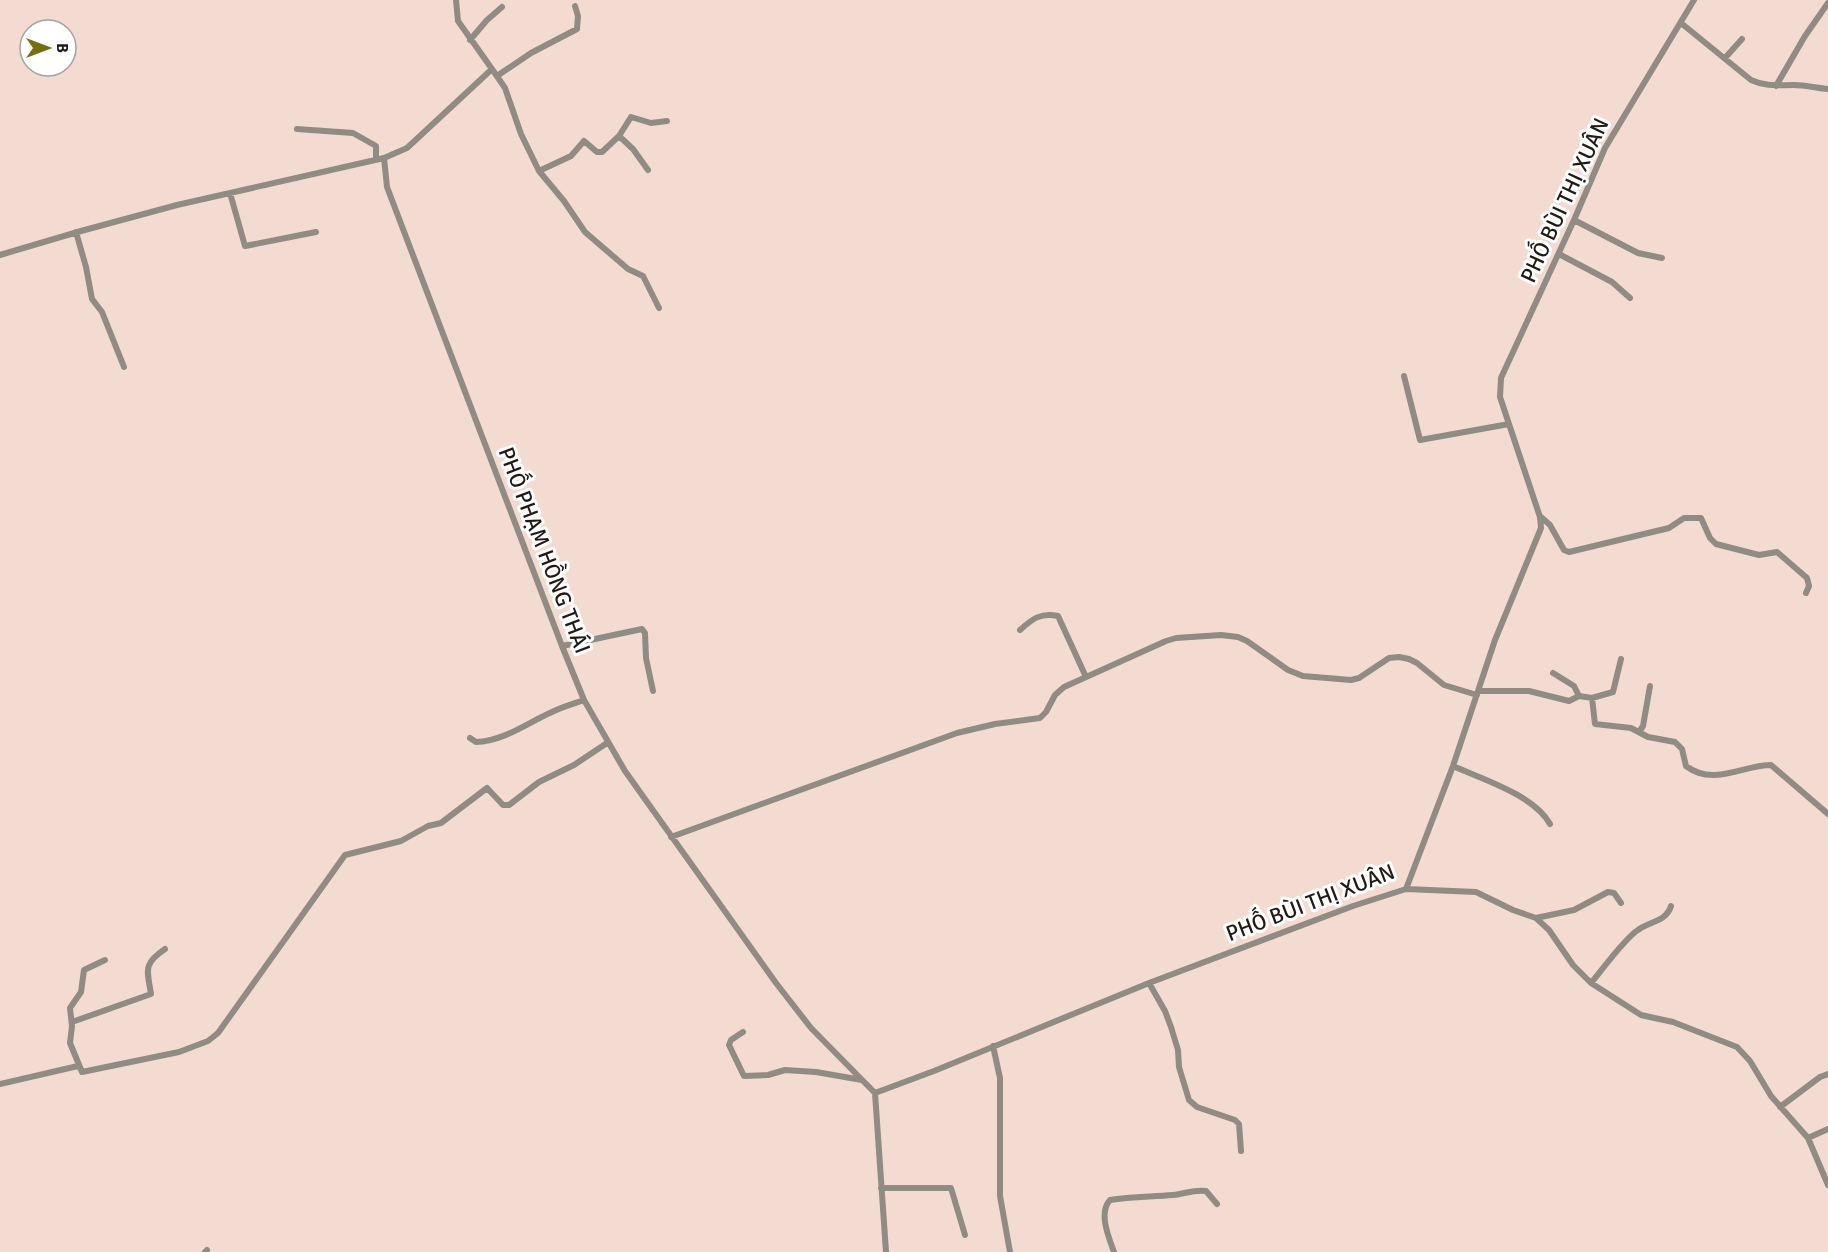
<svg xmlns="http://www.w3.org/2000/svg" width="1828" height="1252" font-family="Signika,sans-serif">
<rect width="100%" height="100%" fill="#f3dbd2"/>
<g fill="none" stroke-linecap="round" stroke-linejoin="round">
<path stroke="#908b83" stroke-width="6" d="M456,0L458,21L492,69L407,148L384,158L387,187L562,646L584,700L625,771L776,983L811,1028L875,1093
M1681,23L1751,80C1766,87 1778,85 1794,85C1805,85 1817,88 1828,89
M470,40L487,20L502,7
M1725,58L1742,39
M492,69L505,88L521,134L539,171L564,201L585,232L628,269L643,276L659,308
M497,76L531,53L577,29L578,16L575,6
M1776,86L1805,36L1828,3
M297,129L353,133L376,146V160
M619,136L633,149L648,170
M539,171L571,156L584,141L597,152H602L619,136L631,117L651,123L667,121
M230,193L245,246L316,232
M1574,220L1638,253L1662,258
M76,232L86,267L92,299L102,312L124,367
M1559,254L1612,282L1630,298
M0,255L81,231L177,205L384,158
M1404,376L1420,440L1509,424
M1541,517L1550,525L1564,550L1569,552L1669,528L1684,518H1701L1710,538L1716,544L1759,555L1777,552L1807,578L1809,586L1806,593
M1020,630C1032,619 1041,612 1058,616L1086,677
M562,646L642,629L645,633L646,658L653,691
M1553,673L1574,686L1579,696
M1478,691H1529L1569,701L1579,696L1592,698L1613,692L1621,659
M1592,698L1595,724L1631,728L1648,737L1675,742L1682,749L1686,766C1714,787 1742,765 1771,765L1828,814
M1639,732L1643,726L1650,686
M470,738L476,742C504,741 527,723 552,712C562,707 573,704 584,700
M1453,766C1482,779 1534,795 1550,824
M671,837L957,733L995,724L1040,718L1046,712L1055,695L1064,687L1166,641L1176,638L1221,635L1238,637L1247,641L1288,670L1303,676L1351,680L1359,678L1389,658L1399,657L1409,659L1417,663L1444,685L1477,695
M1406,889L1476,892L1513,910L1536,918L1549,930L1573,965L1591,983L1641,1015L1673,1022L1737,1047L1750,1061L1771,1096L1808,1138L1828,1185
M1536,918L1574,910L1608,892L1614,893L1621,903
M105,960L84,970L81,992L70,1008L72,1026L70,1043L82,1072L179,1052L208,1041L218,1033L345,855L401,841L428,826L441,823L487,788L503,805H509L539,782L574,765L607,743
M1149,983L1165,1011L1171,1027L1178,1050L1179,1067L1189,1100L1197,1107L1235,1120L1239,1124L1241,1151
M1591,983C1602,970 1625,938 1638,930C1650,921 1666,922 1671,906
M72,1022L151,994C147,969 143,964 165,949
M743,1032L731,1040L729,1045L744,1076L768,1075L785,1070L816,1072L862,1080
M993,1046L1000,1078V1196L1010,1252
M0,1084L78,1066
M875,1093L934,1071L1149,983L1353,906L1406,889L1453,766L1495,640L1541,528L1540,517L1500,397L1501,378L1574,220L1605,148L1694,0
M875,1093L886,1252
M1780,1107L1820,1077L1828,1074
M1808,1138L1828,1129
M881,1188H951L965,1235
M205,1252L207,1250
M1114,1252C1109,1238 1098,1213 1110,1200C1131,1196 1152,1197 1173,1195C1185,1194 1194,1189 1206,1191L1217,1204"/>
</g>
<g text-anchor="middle" stroke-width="6" stroke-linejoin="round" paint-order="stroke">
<g font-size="22" fill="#211916" stroke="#fff">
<text transform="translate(1564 200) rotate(-65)" y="8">PHỐ BÙI THỊ XUÂN</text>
<text transform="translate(545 550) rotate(69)" y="8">PHỐ PHẠM HỒNG THÁI</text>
<text transform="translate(1310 902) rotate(-21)" y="8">PHỐ BÙI THỊ XUÂN</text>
</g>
</g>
<g transform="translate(48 48) rotate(90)"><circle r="28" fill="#ffffff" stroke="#a6a3a2" stroke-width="1.5"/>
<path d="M0-4.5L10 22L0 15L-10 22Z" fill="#767011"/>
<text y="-9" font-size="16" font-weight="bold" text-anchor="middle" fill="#211916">B</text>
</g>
</svg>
